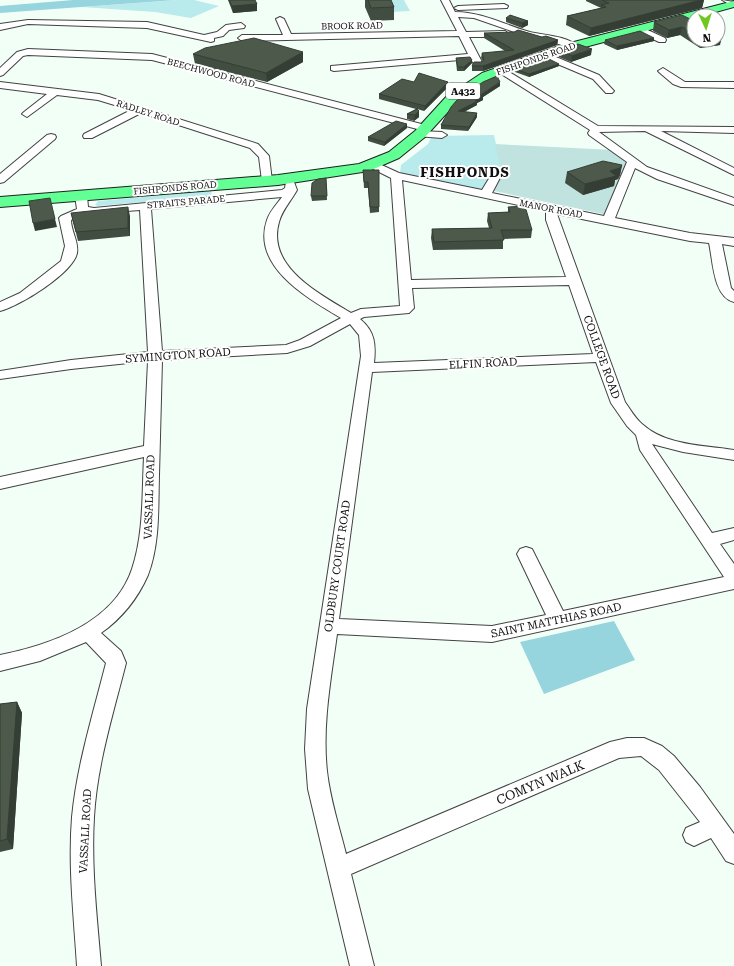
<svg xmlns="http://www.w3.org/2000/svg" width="734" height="966" font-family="'Roboto Serif',serif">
<rect width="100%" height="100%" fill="#f2fff7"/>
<path fill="#b9eaec" d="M178,0H194L219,6L191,18L155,12L82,7Z
M384,0H404L410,11L391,12Z
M494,135L502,172H494L484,190L400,173L401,165L428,144L432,136Z
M211,191L212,196L98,206L95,205L98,201Z"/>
<path fill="#97d5de" d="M73,0H176L0,13V6Z
M614,621L635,660L544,694L520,642Z"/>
<path fill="#c0e3df" d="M495,144L614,150L629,163L608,215L494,191L502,174Z"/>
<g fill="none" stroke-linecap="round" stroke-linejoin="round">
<g stroke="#424242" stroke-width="2">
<path id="street" d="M441,0H449L455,12C482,12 505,25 530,32C542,35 568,36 577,46L573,49L544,39L517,33L474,18L458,17L466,32L505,31L509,34L505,37H469L483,64L481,66H475L471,59L334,71L331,70V66L468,54L459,36L242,41L238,38L242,35H283L276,19L280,17L284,19L291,34L457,31Z
M722,0L734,2V7Z
M504,4L508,6L507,8L458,10L454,8L458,6Z
M28,20L147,22L204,35L217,32L226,25L241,23L245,26L244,28L229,30L223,36L214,38V41L211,42L147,28L28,24L0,30V24Z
M639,26L665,38L666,40L665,42H659L636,31V27Z
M28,49L152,54L429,126L430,128L425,131L152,60L28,55L23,56L3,75L0,76V68L17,52Z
M544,52L599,75L614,91L612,93H606L593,79L541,57V53Z
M501,67L598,126L734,127V133L661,131L734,168V175L645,131L599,132L647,167L734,198V205L657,179L635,168L615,218L690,233L734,238V246L722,244L731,288L734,291V302C713,297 713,260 709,243L690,241L557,214L625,402C630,409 635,418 642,424C666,446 704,445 734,450V460L683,452L652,444L712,533L734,528V540L720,544L734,564V589L492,642L337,634C331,679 322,725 327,771C330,799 339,826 346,854L610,742L627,738H644L662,746L674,756L700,787L734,834V864L726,861L711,838L694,846L686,842L683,835L686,828L700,822L659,770L641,756L619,758L351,874L374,966H350L308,789L305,749L307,709L361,356L359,335L350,324L310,346L287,353L162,360C161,398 160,437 159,475C158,508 160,543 148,575C138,598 121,619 101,633L121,651L126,663C113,714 97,765 94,817C91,867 97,917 101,966H77C74,917 68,867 72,817C77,765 93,714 106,663L86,642L40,661L0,671V655C50,645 114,623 132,569C144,533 142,494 144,457L0,489V477L144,446L148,361L71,369L0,379V371L71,360L148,352L140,210L86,214L71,220C71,231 79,242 77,253C73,273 20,306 0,311V302L20,293L61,261L65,246L59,218L61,216L77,209L75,196L81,193L87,196L88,207L94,208L282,190L285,188L286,182H294L297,190C291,201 282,210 279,222C266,267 320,294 351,313L361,309L400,306L391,178L367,166L366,164L367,162H375L399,173L482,190L493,172L497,171L502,174L492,193L604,216L627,162L589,135L588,133L590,130L498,72V68ZM402,180L546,211V220L566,277L411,280ZM282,197C277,204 270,211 267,220C251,267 309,299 341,318L300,340L286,345L162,351L151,209ZM569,285L593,354L374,363C376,345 375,331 360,319L364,317L409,313L414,308L412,288ZM596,362L611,403L627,426L636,435L640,450L724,577L563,611L532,549L526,547L520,549L517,554L546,615L492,626L339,619L372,372Z
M663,68L685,82H734V88L681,87L673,84L660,73L658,71Z
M0,82L99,94L258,144L269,156L272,181L267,184L262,181L259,157L250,148L141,113L92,138H84L83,136L84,134L131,110L98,100L57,95L27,117L22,114L24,112L47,94L0,88Z
M420,131L442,132L447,135L442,138L416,136L415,134L416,132Z
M51,134L55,135L56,137L55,139L4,182L0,183V174L47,135Z"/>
</g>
<g stroke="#202020" stroke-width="2">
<path id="primary" d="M734,1V7L701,16H694V18L570,51L490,79L456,103L425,137L399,158L369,171L278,185L0,207V197L278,175L359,164L389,152L415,131L446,97L482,73L562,45Z"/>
</g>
<use href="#street" fill="#fff" fill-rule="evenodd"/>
<use href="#primary" fill="#62ff95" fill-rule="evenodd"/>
</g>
<path fill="#414d40" d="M228,0H255L257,11L233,13Z
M365,0H391L394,7V20L371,21L365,7Z
M586,0H704L702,8L589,36L566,25L567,16L601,8L586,1Z
M506,18L528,21V25L522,28L506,22Z
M694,21V40H718L720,45L700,48L680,35L667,38L653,31L654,22Z
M484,33L542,37L558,40L557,45L483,71H472V66L483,61L481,58L482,53L505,51L484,38Z
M654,38V41L617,50L604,44L605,40Z
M560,50L591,55L571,62L559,57Z
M303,52V62L267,82L195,64L193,54Z
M456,58L472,63L464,71H457L456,62Z
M559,64V66L529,77L515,72V69Z
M414,82H448V87L424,111L417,109L419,111V117L414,121L407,119V114L416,109L379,99V94Z
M500,82V86L483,97V100L477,103V105L464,112L477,117L468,131L441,129V125Z
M407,128L384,146L368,141V137Z
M622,165L620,175L618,179L615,180L614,186L583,195L565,183L567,172Z
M363,170H379V212L370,213L368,188H364Z
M326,178L327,200L312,201L311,196Z
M508,207L532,230L531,238L503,239V249L433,250L431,238L432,229L489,228L487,221L488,213L508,212Z
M71,213L130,216V236L78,241Z
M17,702L22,713L13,849L0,852V704Z"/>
<path fill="#353e34" d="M701,0H704L702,8L589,36L591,28Z
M257,4V11L233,13L232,6Z
M528,21V25L522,28V23Z
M682,27L680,35L667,38L669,30Z
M718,37H722L720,45L700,48L702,40H718Z
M654,38V41L617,50V46Z
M558,40L557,45L483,71V66Z
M592,49L591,55L571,62L572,56Z
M303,52V62L267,82L266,73Z
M472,60V63L464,71V67Z
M559,64V66L529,77V74Z
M448,82V87L424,111L425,106Z
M500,82V86L483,97V100L477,103V105L458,115V111L475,100L480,95Z
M419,111V117L414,121L415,115Z
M477,113V117L468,131L469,127Z
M407,124V128L384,146L385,142Z
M622,165L620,175L618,179L615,180L614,186L583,195L585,184L610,171Z
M128,207L130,216V236L128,228Z
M55,219L57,227L35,231L33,223Z
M17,702L22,713L13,849L7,839Z"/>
<path fill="#4c594b" stroke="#353e34" d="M229,0H255L257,4L232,6Z
M368,0H391L394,7L371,8Z
M602,0H701L591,28L567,16L606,7L601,5L609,3Z
M510,15L528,21L522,23L506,18Z
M682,15L694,21V34L682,27L669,30L654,22Z
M518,30L542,37L546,36L558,40L483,66H472L474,62H481L484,60L482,53L514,50L484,33L514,32Z
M640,31L654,38L617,46L605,40Z
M718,34L722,37H718Z
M254,38L303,52L266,73L193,54L205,48Z
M578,44L592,49L572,56L560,50Z
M470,57L472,60L464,67H458L456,58Z
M547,58L559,64L529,74L515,69Z
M419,73L448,82L425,106L379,94L402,79L414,82Z
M497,76L500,82L480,95L483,96L475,100L478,101L458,111L477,113L469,127L441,125L451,107L457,100L483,82Z
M417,109L419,111L415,115L407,114Z
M396,121L407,124L385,142L368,137Z
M603,161L622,165L620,168L610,171L616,176L585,184L567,172Z
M363,170H379V207H370L368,182H364Z
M326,178L327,196H311L312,183L318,179Z
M50,198L55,219L33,223L29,201Z
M525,206L532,230H501L504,240L434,242L432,229L492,228L488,213L510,212L508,207Z
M128,207V228L76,232L71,213Z
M17,702L7,839L0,841V704Z"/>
<g text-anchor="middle" stroke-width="4" stroke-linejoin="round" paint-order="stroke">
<g font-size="9" fill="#0f0f0f" stroke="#fff">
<text transform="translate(352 26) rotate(-1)" y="3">BROOK ROAD</text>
<text transform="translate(536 59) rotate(-19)" y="3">FISHPONDS ROAD</text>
<text transform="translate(211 73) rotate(15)" y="3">BEECHWOOD ROAD</text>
<text transform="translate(148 113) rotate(18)" y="3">RADLEY ROAD</text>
<text transform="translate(175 188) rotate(-5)" y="3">FISHPONDS ROAD</text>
<text transform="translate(186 202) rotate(-5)" y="3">STRAITS PARADE</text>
<text transform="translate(551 209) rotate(11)" y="3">MANOR ROAD</text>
</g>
<rect fill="#fff" stroke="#575757" stroke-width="1" x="446" y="83" width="34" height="16" rx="3"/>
<g font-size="10" font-weight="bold" fill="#0f0f0f">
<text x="463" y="95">A432</text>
</g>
<g font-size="11" fill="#0f0f0f" stroke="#fff">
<text transform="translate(178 355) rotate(-4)" y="4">SYMINGTON ROAD</text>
<text transform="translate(602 357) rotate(70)" y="4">COLLEGE ROAD</text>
<text transform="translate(483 363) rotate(-3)" y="4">ELFIN ROAD</text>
<text transform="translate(149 497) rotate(-88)" y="4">VASSALL ROAD</text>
<text transform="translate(337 566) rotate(-82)" y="4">OLDBURY COURT ROAD</text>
<text transform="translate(556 620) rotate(-12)" y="4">SAINT MATTHIAS ROAD</text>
<text transform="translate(85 831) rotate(-87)" y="4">VASSALL ROAD</text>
</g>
<g font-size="13" font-weight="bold" letter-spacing="1" fill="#0f0f0f" stroke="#fff">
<text x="465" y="177">FISHPONDS</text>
</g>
<g font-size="13" fill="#0f0f0f" stroke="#fff">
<text transform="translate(540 782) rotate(-23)" y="5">COMYN WALK</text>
</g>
</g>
<g transform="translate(706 28) rotate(176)"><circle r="19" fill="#ffffff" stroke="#9f9f9f"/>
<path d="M0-3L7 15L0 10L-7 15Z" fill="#70c71f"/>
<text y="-6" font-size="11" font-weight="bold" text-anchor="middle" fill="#0f0f0f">N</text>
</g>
</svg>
